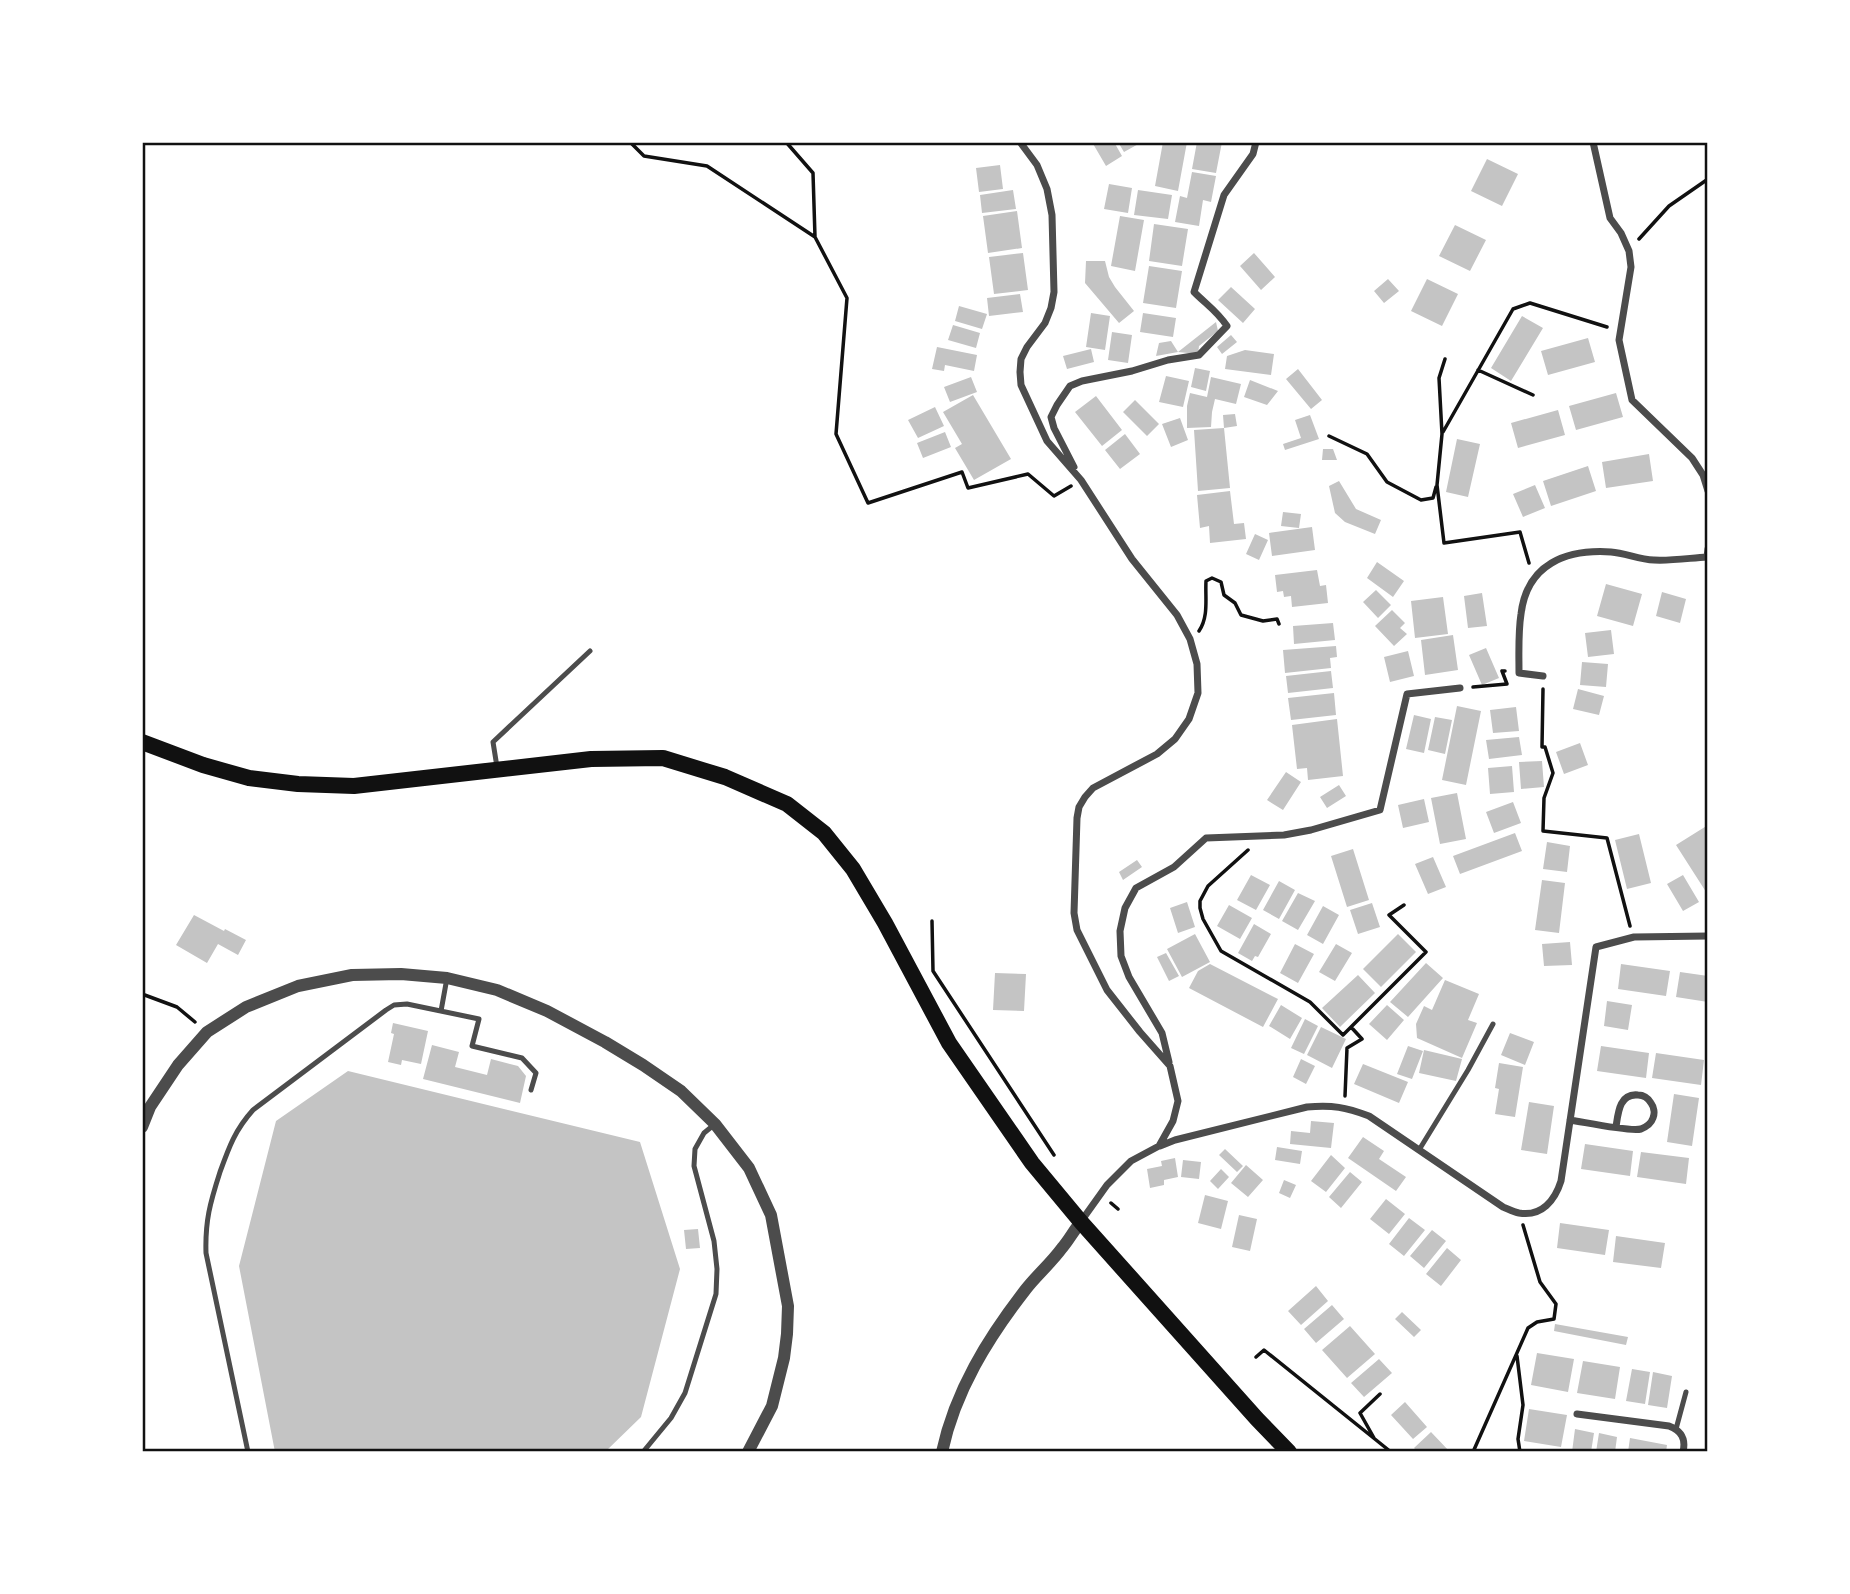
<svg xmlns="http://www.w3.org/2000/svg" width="1850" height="1594" font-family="Commissioner,sans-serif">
<rect width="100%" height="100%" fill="#fff"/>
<path fill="#c4c4c4" d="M1092,142H1114L1122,156L1106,166Z
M1118,142H1142L1124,152Z
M1163,142H1187L1178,191L1155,186Z
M1197,142H1222L1216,173L1192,169Z
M1487,159L1518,174L1502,206L1471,191Z
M1000,165L1003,189L979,192L976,168Z
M1192,172L1216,176L1211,202L1203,200L1199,226L1175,222L1180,196L1187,198Z
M1109,184L1132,188L1128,213L1104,209Z
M1013,190L1016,209L982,213L980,195Z
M1138,190L1172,195L1168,219L1134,215Z
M1017,211L1022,248L988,253L983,216Z
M1120,216L1144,220L1135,271L1111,266Z
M1154,224L1188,229L1182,266L1149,261Z
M1455,225L1486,240L1470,271L1439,256Z
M1023,253L1028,290L994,294L989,257Z
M1254,253L1275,277L1261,290L1240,266Z
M1086,261H1105L1109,277L1115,287L1134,311L1119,323L1085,283Z
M1149,266L1182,271L1176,308L1143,303Z
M1388,279L1399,291L1384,303L1374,291Z
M1427,279L1458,294L1442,326L1411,311Z
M1231,287L1255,309L1243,323L1218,300Z
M1020,294L1023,312L989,316L987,298Z
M959,306L987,314L982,329L955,321Z
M1091,313L1110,316L1105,350L1086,347Z
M1143,313L1176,318L1173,337L1140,332Z
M1522,316L1543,328L1511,381L1491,368Z
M1216,322L1218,331L1199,346L1198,354L1178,352Z
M953,325L980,333L976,348L948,340Z
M1112,332L1132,335L1128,363L1108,360Z
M1231,335L1237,342L1222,354L1217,347Z
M1588,338L1595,362L1548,375L1541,351Z
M1171,341L1178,352L1156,356L1159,343Z
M937,347L977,355L974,371L945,365L944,371L932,369Z
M1091,349L1094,362L1067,369L1063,356Z
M1245,350L1274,354L1271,375L1225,369L1227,356Z
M1195,368L1210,371L1206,391L1191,387Z
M1298,369L1322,400L1311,409L1286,379Z
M1166,376L1189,381L1183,407L1159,402Z
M971,377L977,392L950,402L944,387Z
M1211,377L1241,384L1236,404L1215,399L1212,412L1211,427L1187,428V406L1190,393L1207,397Z
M1250,380L1278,391L1267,405L1244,397Z
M1616,393L1623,417L1576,430L1569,406Z
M973,395L1011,459L974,480L955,448L962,444L943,412Z
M1096,396L1122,430L1102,446L1075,412Z
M1135,400L1159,424L1147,436L1123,412Z
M935,407L944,426L918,438L908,420Z
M1558,410L1565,435L1518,448L1511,423Z
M1235,414L1237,426L1224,428L1223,415Z
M1310,415L1319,439L1285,450L1283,444L1301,438L1295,420Z
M1180,418L1188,440L1171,447L1162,424Z
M1224,428L1230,488L1198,491L1194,430Z
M945,432L951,447L923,458L917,443Z
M1125,434L1140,454L1120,469L1105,450Z
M1457,439L1480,444L1468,497L1446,492Z
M1323,449H1333L1337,460H1322Z
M1649,454L1653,481L1606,488L1602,462Z
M1588,466L1596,491L1551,506L1543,481Z
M1339,481L1356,509L1381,520L1375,534L1345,522L1335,513L1329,486Z
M1535,485L1545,508L1523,517L1513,494Z
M1230,491L1234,524L1244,523L1246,539L1210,543L1209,526L1200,528L1197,495Z
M1283,512L1301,514L1299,528L1281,526Z
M1312,527L1315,550L1272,556L1269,533Z
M1255,534L1268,540L1259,560L1246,554Z
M1377,562L1404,581L1393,597L1367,578Z
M1317,570L1320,586L1326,585L1328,603L1292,607L1291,596L1284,597L1283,591L1277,592L1275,575Z
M1606,584L1642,594L1633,626L1597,616Z
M1376,590L1391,605L1378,618L1363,602Z
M1662,592L1686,599L1680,623L1656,616Z
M1482,593L1487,626L1468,628L1464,596Z
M1443,597L1448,634L1415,638L1411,601Z
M1392,610L1405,623L1400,628L1407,634L1394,646L1375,626Z
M1333,623L1335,640L1294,644L1293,626Z
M1611,630L1614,654L1588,657L1585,633Z
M1453,635L1458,670L1425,675L1421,640Z
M1336,646L1337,657L1330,658L1331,668L1285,673L1283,650Z
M1486,648L1499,678L1482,685L1469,655Z
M1408,651L1414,676L1390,682L1384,657Z
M1582,662L1608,664L1606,687L1580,685Z
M1331,671L1333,688L1288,693L1286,676Z
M1578,689L1604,696L1599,715L1573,709Z
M1334,693L1336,715L1291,720L1288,698Z
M1457,706L1481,711L1466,785L1442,780Z
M1516,707L1519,731L1493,733L1490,710Z
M1414,715L1431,719L1424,753L1406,749Z
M1435,717L1452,720L1445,754L1428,750Z
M1337,719L1343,776L1308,780L1307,768L1297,769L1292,725Z
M1519,737L1522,755L1489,759L1486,740Z
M1580,743L1588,765L1564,774L1556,752Z
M1542,761L1544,787L1521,789L1519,762Z
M1512,766L1514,792L1490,794L1488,768Z
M1286,772L1301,782L1283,810L1267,800Z
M1339,785L1346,796L1327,808L1320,797Z
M1457,793L1466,839L1440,844L1431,798Z
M1424,799L1429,822L1403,828L1398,805Z
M1513,802L1521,823L1494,833L1486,812Z
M1708,825V895L1676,845Z
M1515,833L1522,851L1460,874L1453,856Z
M1639,834L1651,883L1627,889L1615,840Z
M1547,842L1570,846L1567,872L1543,869Z
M1353,849L1369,900L1347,907L1331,856Z
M1433,857L1446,887L1428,894L1415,864Z
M1137,860L1142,867L1123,880L1119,872Z
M1251,875L1270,885L1256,910L1237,900Z
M1683,875L1699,902L1683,911L1667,884Z
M1542,880L1565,883L1559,933L1535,930Z
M1279,881L1295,890L1279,919L1263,910Z
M1298,893L1315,901L1298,930L1282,921Z
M1187,902L1195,927L1178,933L1170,908Z
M1372,903L1380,927L1358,934L1350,910Z
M1229,905L1252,918L1240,939L1217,926Z
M1323,906L1339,915L1323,944L1307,935Z
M194,915L224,931L225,929L246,940L238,955L218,944L207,963L176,945Z
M1254,924L1271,934L1258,957L1255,956L1252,961L1238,953Z
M1195,934L1210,962L1182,977L1167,949Z
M1398,934L1416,952L1381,987L1363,969Z
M1570,942L1572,965L1544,966L1542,944Z
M1295,944L1314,954L1298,983L1280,973Z
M1336,944L1352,953L1335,981L1319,972Z
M1166,953L1179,976L1169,981L1157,957Z
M1426,963L1443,978L1408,1017L1390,1002Z
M1210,964L1278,999L1263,1027L1189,988L1198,971Z
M1621,964L1670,971L1666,996L1618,989Z
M1680,972L1708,976V1002L1676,997Z
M995,973L1026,974L1024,1011L993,1010Z
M1358,975L1375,993L1340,1027L1322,1008Z
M1445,980L1479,994L1468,1020L1477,1023L1462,1058L1417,1038L1416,1024L1424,1006L1432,1010Z
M1607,1001L1632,1005L1628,1030L1604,1026Z
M1281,1005L1302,1018L1290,1039L1269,1026Z
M1387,1005L1404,1020L1387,1040L1369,1024Z
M1305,1019L1318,1026L1304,1054L1291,1048Z
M393,1023L428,1031L421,1064L402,1060L401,1065L388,1062L394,1034L391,1033Z
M1321,1027L1346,1039L1332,1068L1307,1055Z
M1510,1033L1534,1042L1525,1065L1501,1055Z
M432,1045L459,1052L455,1067L487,1075L491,1059L518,1066L526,1076L520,1103L423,1079Z
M1408,1046L1423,1051L1412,1079L1397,1074Z
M1601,1046L1649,1053L1646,1078L1597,1071Z
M1424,1050L1462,1059L1456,1081L1419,1073Z
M1656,1053L1704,1060L1701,1085L1652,1078Z
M1301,1059L1315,1066L1306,1084L1293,1077Z
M1499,1063L1523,1067L1515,1117L1495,1114L1499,1089L1495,1088Z
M1363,1064L1408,1082L1399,1103L1354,1084Z
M348,1071L640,1142L680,1269L641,1417L605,1452H275L239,1266L276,1121Z
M1674,1094L1699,1098L1692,1146L1667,1142Z
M1529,1102L1554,1106L1547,1154L1521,1150Z
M1311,1121L1334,1123L1331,1148L1290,1144L1291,1131L1310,1133Z
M1363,1137L1384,1151L1379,1159L1406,1177L1396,1191L1348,1158Z
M1585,1144L1633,1151L1630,1176L1581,1169Z
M1277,1147L1302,1151L1300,1164L1275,1160Z
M1225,1149L1243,1166L1237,1172L1219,1155Z
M1641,1152L1689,1158L1686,1184L1637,1177Z
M1331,1155L1345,1168L1326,1192L1311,1181Z
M1175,1158L1178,1177L1164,1180V1185L1150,1188L1147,1169L1162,1166L1161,1161Z
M1183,1160L1201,1162L1199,1179L1181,1177Z
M1246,1165L1263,1180L1248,1197L1231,1183Z
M1221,1169L1229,1177L1218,1189L1210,1181Z
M1350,1172L1362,1182L1341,1208L1329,1197Z
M1284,1180L1296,1185L1290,1198L1279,1193Z
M1205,1195L1228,1201L1221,1229L1198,1223Z
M1386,1199L1405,1214L1389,1234L1370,1219Z
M1239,1215L1257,1219L1250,1251L1232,1247Z
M1409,1218L1425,1230L1404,1256L1389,1244Z
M1560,1223L1609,1230L1605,1255L1557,1248Z
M698,1229L700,1248L686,1249L684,1230Z
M1432,1230L1446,1241L1424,1268L1410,1256Z
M1616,1236L1665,1243L1661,1268L1613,1262Z
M1447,1248L1461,1260L1441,1286L1426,1274Z
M1316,1286L1328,1301L1301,1325L1288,1311Z
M1332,1305L1344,1319L1316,1343L1304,1329Z
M1402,1312L1421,1330L1414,1337L1395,1319Z
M1555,1324L1628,1337L1626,1345L1554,1331Z
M1350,1326L1375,1354L1347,1378L1322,1350Z
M1537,1353L1574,1359L1568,1392L1531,1385Z
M1379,1359L1392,1373L1364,1397L1351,1383Z
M1583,1361L1620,1367L1615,1399L1577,1393Z
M1632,1369L1650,1372L1645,1404L1626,1401Z
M1653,1372L1672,1376L1667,1408L1648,1405Z
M1405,1402L1427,1427L1413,1439L1391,1415Z
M1529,1409L1567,1415L1561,1447L1524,1441Z
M1575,1429L1594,1433L1591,1452H1572Z
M1431,1432L1450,1452H1418L1414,1448Z
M1599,1433L1617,1437L1615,1452H1596Z
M1630,1438L1667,1445L1666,1452H1628Z"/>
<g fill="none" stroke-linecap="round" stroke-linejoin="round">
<path stroke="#111" stroke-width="3.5" d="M630,142L644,156L707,166L815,237
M786,142L813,173L815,237L847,298L836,434L868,503L962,472L968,488L1028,474L1054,496L1071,486
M1639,239L1669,206L1708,179
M1445,359L1439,378L1442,434L1437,485L1444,543L1520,532L1529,563
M1478,370L1533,395
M1443,432L1513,309L1530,303L1607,327
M1329,436L1367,454L1387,482L1421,500L1433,498L1436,487
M1199,631C1209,616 1205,598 1206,581L1212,578L1221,582L1224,595L1235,603L1241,615L1263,621L1277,619L1279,624
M1473,687L1507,684L1502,671H1505
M1543,689L1542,747H1545L1553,773L1544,798L1543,831L1607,838L1630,926
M1248,850L1208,886L1200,901V908L1203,919L1221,951L1310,1002L1343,1035L1426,952L1389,915L1404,905
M932,921L933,971L1054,1155
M142,994L177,1007L195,1022
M1345,1096L1347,1048L1362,1039L1351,1027
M1111,1203L1118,1209
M1517,1356L1523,1405L1518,1439L1520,1452
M1256,1357L1264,1350L1391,1452
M1374,1438L1360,1413L1380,1394
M1473,1452L1528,1328L1537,1322L1554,1319L1556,1304L1540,1282L1523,1225"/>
<path stroke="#4c4c4c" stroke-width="5" d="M497,767L493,742L590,651
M441,1011L447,978
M1419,1150L1468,1070L1493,1024
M1676,1429L1686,1392
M248,1452L206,1253C205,1221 210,1203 220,1172C229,1147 235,1130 253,1110L386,1010L394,1005L407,1004L479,1019L472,1046L522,1058L536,1073L531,1090
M643,1452L671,1418L685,1393L716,1294L717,1269L714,1241L694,1166L695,1149L704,1133L715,1124"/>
<path stroke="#4c4c4c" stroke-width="7" d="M1020,142L1037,165L1047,189L1052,215L1054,292L1051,308L1045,323L1027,347L1021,359L1020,372L1021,385L1047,441L1081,480L1132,559L1177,615L1190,639L1197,664L1198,693L1189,719L1175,739L1157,754L1093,788L1085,797L1079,807L1077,818L1074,913L1077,930L1107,990L1140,1032L1170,1066L1178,1101L1173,1121L1159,1146L1131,1161L1107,1185L1082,1220
M1593,142L1610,218L1621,233L1629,251L1631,267L1619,340L1632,400L1692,458L1703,475L1708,491
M1074,467L1054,428L1051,417L1057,405L1070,386L1082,381L1132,371L1168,360L1199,355L1227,326C1217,311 1207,305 1194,292L1224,195L1253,154L1256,142
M1543,676L1519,673C1519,653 1518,633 1521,614C1527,564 1566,549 1611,552C1626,553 1639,560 1654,560C1671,561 1690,558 1707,557L1708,549
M1169,1062L1162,1033L1129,977L1121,956L1120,931L1125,908L1136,888L1174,867L1206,838L1284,835L1311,830L1380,810L1407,694L1460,688
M1570,1120C1584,1122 1629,1132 1641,1129C1646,1127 1651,1124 1653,1118C1655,1113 1654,1107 1651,1103C1648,1098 1643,1095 1638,1095C1619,1093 1618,1114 1616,1127
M1160,1146L1175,1140L1307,1107C1333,1105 1345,1107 1369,1116L1503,1207C1508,1209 1514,1212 1519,1213C1542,1217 1555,1200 1561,1181L1596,947L1634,937L1708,936
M1577,1414L1669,1426C1682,1431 1686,1439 1683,1452"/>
<path stroke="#4c4c4c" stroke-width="12" d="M142,1127L150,1107L178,1065L207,1032L246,1007L298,986L352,975L401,974L447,978L497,990L547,1011L605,1042L643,1065L681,1091L715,1124L749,1168L771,1215L788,1306L787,1334L784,1358L772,1406L748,1452
M942,1452C955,1391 988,1338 1026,1289C1037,1275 1051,1263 1062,1248C1069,1240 1074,1230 1081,1222"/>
<path stroke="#111" stroke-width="16" d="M142,742L203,765L249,778L298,784L354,786L591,759L663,758L725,777L787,804L824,833L853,869L885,923L949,1043L1032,1163L1081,1222L1257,1419L1289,1452"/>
</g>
<rect width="1850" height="1594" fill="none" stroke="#ffffff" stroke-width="287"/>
<rect x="144" y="144" width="1562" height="1306" fill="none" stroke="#111" stroke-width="2.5"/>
</svg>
